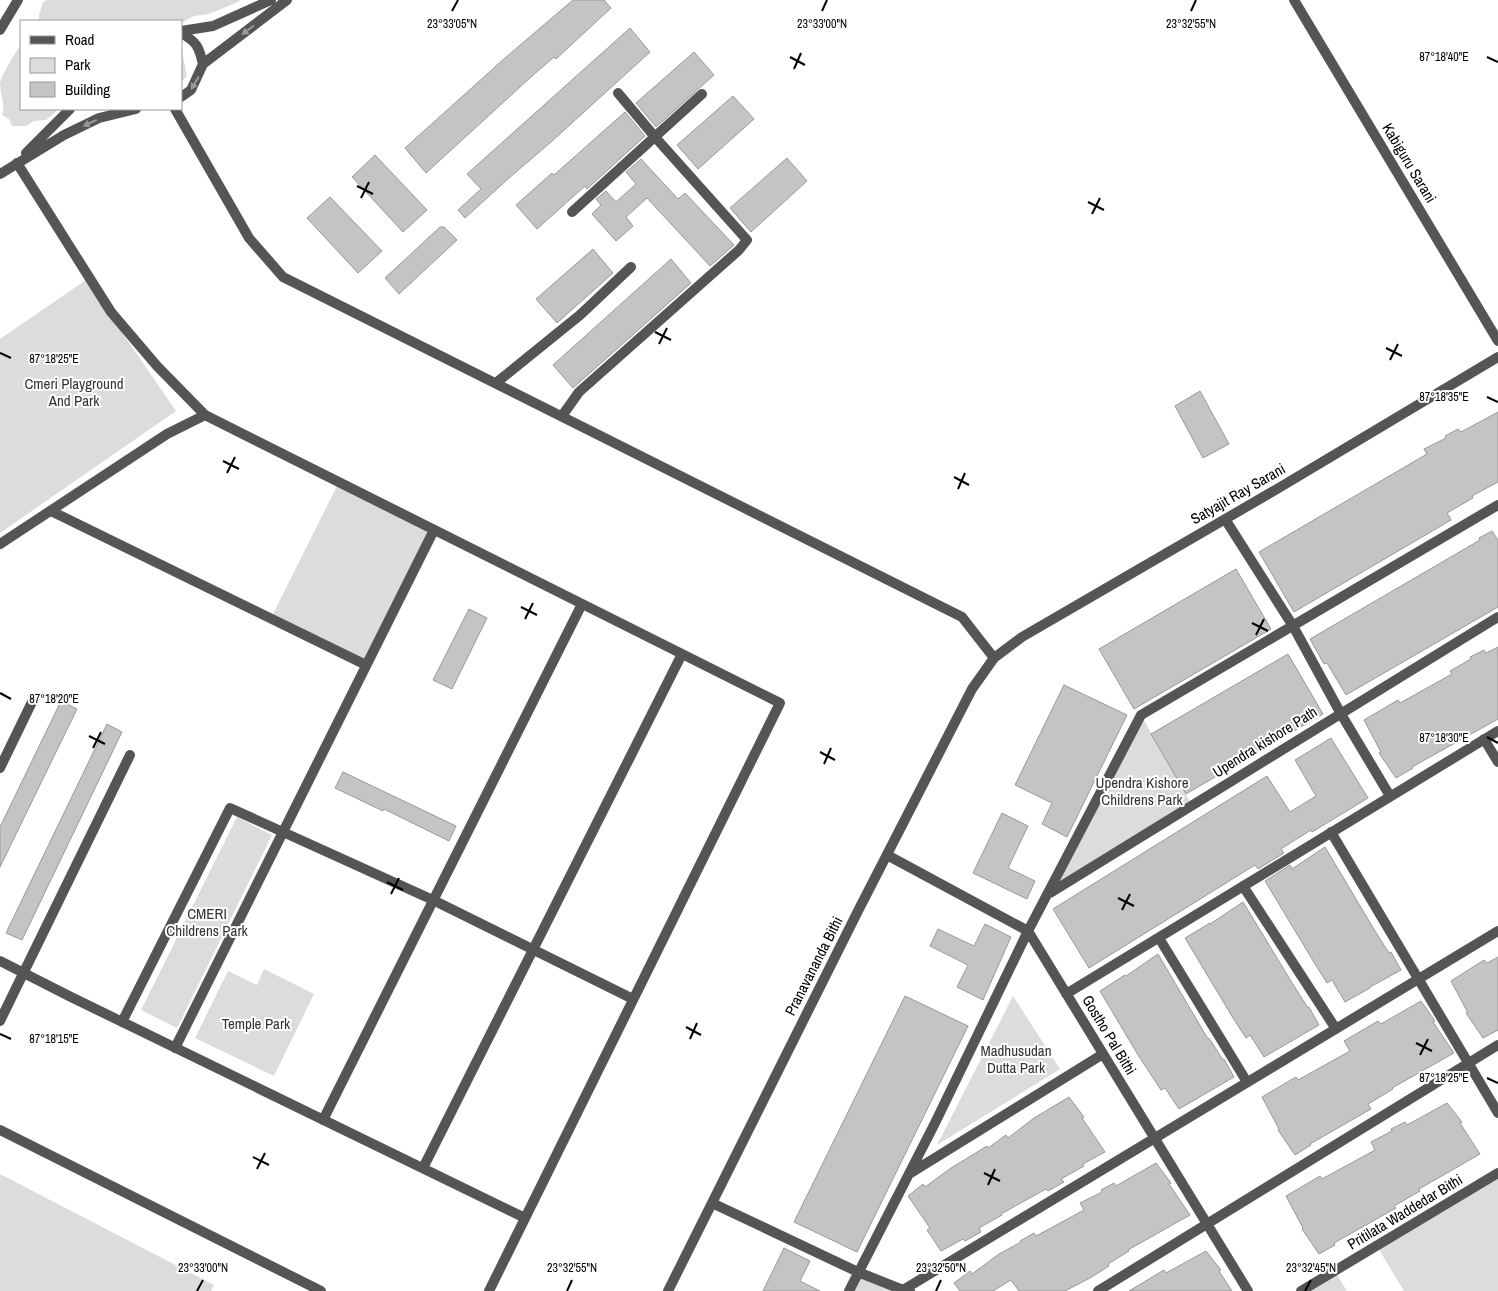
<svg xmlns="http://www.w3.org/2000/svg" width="1498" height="1291" font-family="'Archivo Narrow',sans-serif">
<rect width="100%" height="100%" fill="#fff"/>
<path fill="#dcdcdc" d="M48,0H240L238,2L209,14L194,16L181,23V21H39V15L43,2Z
M21,44V109H58L55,113L46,120L34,121L26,126H12L9,119L2,115C6,105 0,95 0,83C3,72 15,54 21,44Z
M181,47L187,76L181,82Z
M86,280L176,411L0,533V339Z
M337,486L434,530L366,665L273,614Z
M1141,715L1192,805L1058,883Z
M237,817L272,835L177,1028L141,1010Z
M264,969L314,994L274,1076L195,1038L228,971L257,985Z
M1013,996L1060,1069L937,1145Z
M1498,1173V1291H1404L1378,1248Z
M0,1174L214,1285L211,1291H0Z
M1336,1273L1347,1291H1306Z
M862,1274L917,1291H853Z"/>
<path fill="#c4c4c4" stroke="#999" d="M573,0H604L611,8L556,59L554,57L531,77L426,173L405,148L505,58Z
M630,28L650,52L551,142L509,178L465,218L458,210L481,189L467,174Z
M694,52L714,75L656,127L636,103Z
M733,96L754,119L698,169L677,145Z
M625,112L645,136L587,189L585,186L537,229L516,205L552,173L554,175Z
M375,155L427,210L403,232L352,177Z
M787,158L807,181L751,232L730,208Z
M641,159L678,199L685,193L734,245L710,266L647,198L626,217L633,226L616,241L592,214L601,205L596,199L606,191L616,202L636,184L626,172Z
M330,197L382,251L358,273L307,218Z
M440,227H444L457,240L399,294L385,278Z
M593,249L613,273L557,323L536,299Z
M671,259L691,283L573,388L553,365Z
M1200,391L1229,444L1203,458L1175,406Z
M1498,412V482L1472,496L1473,498L1447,513L1451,520L1294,612L1259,552L1427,454L1424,449L1446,438L1445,436L1458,429L1461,432Z
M1492,531L1498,540V607L1346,695L1327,663L1324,664L1310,639L1480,540L1479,538Z
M1236,569L1271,629L1134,709L1099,649Z
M469,609L487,618L452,689L433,680Z
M1498,647V719L1412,767L1413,768L1396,778L1379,753L1381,752L1364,720L1398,700L1400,703L1452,674L1450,671L1471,659L1470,657L1484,650L1486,653Z
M1288,654L1323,714L1186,794L1151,734Z
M1064,685L1127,715L1067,837L1042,824L1052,803L1015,785Z
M61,701L77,709L0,867V827Z
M107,724L122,732L22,940L6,933Z
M1331,738L1368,798L1312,832L1311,830L1284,847L1281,849L1284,853L1258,869L1255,865L1089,968L1053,909L1267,776L1290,812L1316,796L1295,760Z
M343,772L456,826L449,841L384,809L383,811L335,788Z
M1002,813L1028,826L1008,868L1035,881L1027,899L973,873Z
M1325,847L1375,931L1389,953L1391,952L1401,970L1370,987V988L1345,1002L1332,980L1327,983L1315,964L1265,881L1290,865L1292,869Z
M1243,902L1294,986L1308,1008L1309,1007L1319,1025L1264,1057L1250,1035L1246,1038L1233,1018L1185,938L1210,923V924Z
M985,924L1011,937L983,1000L957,987L968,965L930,946L938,929L974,946Z
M1158,954L1208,1039L1209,1038L1223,1060L1224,1059L1234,1077L1179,1109L1165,1088L1161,1090L1138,1055L1100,991L1125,975L1126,976Z
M1498,957V1030L1483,1038L1466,1013H1468L1451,981L1484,960L1487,963Z
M905,996L968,1026L857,1252L794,1222Z
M1421,1001L1435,1021L1433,1022L1454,1053L1392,1088L1393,1089L1368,1104L1371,1109L1310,1144L1311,1145L1295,1155L1278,1130L1279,1129L1262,1097L1296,1077L1298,1080L1350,1051L1344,1041L1378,1021L1381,1024Z
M1069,1097L1084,1117L1082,1118L1105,1152L1083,1164L1084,1166L1061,1179L1064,1182L1048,1191L1046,1189L1001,1214L1002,1215L979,1228L981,1232L965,1241L963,1239L941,1251L927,1230L930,1228L908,1196L923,1184L925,1187L951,1168L987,1146L988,1148L1006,1135L1008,1138L1034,1118Z
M1447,1103L1462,1122L1460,1123L1480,1154L1419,1189L1420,1191L1394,1206L1396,1208L1334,1243L1335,1245L1319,1254L1302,1229L1303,1228L1286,1196L1320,1176L1322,1179L1375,1150L1371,1142L1392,1131L1391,1129L1405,1122L1407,1125Z
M1156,1163L1171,1183L1169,1184L1190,1215L1128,1250L1129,1251L1108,1264L1109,1266L1090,1278L1065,1291H1019L1011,1280L993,1291H960L954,1283L970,1271L972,1274L999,1254L1021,1242L1020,1241L1034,1233L1036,1236L1084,1210L1080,1203L1102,1192L1101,1190L1114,1183L1116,1186Z
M784,1248L810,1261L800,1281L820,1291H763Z
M1206,1251L1221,1270L1219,1271L1232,1291H1129L1164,1270L1166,1273Z"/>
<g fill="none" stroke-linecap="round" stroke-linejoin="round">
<path stroke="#555" stroke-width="10" d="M1294,0L1498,341
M0,30L18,0
M175,109L249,238L283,277L962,617L994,658
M17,163L111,312L157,366L205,415L780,703L489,1291
M572,212L702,94
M496,383L580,315L631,267
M562,416L579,392L739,250L747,240L655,137L618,93
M51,511L366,665
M1225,519L1293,626L1341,714L1390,796
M0,544L167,434L205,415
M1484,739L1498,762
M0,768L32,702
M1331,832L1498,1113
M887,855L1028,931L1248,1291
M1243,886L1336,1029
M1050,893L1498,617
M1159,938L1247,1082
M0,961L71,997L525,1218
M1066,994L1498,731
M0,1021L130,755
M122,1022L230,808L433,900L633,999
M175,1048L434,530
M323,1120L582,604
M0,1130L321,1291
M423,1168L682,654
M909,1174L1103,1054
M712,1203L858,1272L903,1290L910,1291
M903,1290L1498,931
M668,1291L859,909L972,689L994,658L1022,637L1277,489L1498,357
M849,1291L935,1123L1028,931L1141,715L1498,505
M1098,1291L1498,1045
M1301,1291L1498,1173"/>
<path stroke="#555" stroke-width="10" d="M181,31L213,26L271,0
M181,33C197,42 199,47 203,64
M181,97L191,90L203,64L287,0
M26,153L70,109
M0,174L64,135L99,118L136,109"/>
</g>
<defs><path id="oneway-solid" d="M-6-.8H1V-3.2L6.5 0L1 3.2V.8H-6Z" transform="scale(1.25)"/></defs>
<g fill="#999">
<use href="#oneway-solid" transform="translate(248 30) rotate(143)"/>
<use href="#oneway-solid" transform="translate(195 83) rotate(120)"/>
<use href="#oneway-solid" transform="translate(90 123) rotate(155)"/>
</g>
<path fill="none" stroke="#000" stroke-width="2" d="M452,11L458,0M822,11L827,0M1191,11L1196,0M790,57L805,65M1487,57L1498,62M794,69L801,53M357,186L373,194M361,198L369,182M1088,202L1104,210M1092,214L1100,198M655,332L671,340M659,344L667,328M1386,348L1402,356M0,353L11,358M1390,360L1398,344M1487,397L1498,402M223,461L239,469M227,473L235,457M954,477L969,485M958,489L965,473M521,607L537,615M525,619L533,603M1252,623L1268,631M1256,635L1264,619M0,693L11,699M89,736L105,744M1487,737L1498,743M93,748L101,732M820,752L835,760M824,764L831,748M387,882L403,890M391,894L399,878M1118,898L1134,906M1122,910L1130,894M686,1027L701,1035M0,1034L11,1039M690,1039L697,1023M1416,1043L1432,1051M1420,1055L1428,1039M1487,1078L1498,1083M253,1157L269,1165M257,1169L265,1153M984,1173L1000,1181M988,1185L995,1169M197,1291L203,1280M567,1291L572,1280M936,1291L941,1280M1305,1291L1311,1280"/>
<g text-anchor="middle" stroke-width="4" stroke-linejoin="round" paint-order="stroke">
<g font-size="15" fill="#000" stroke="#fff">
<text transform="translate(1409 163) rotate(59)" y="5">Kabiguru Sarani</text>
<text transform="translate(1238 494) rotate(-30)" y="5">Satyajit Ray Sarani</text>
<text transform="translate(1265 742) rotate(-32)" y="5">Upendra kishore Path</text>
<text transform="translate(814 966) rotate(-63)" y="5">Pranavananda Bithi</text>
<text transform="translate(1109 1035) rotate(59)" y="5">Gostho Pal Bithi</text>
<text transform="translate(1405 1212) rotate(-31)" y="5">Pritilata Waddedar Bithi</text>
</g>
<g font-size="15" fill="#333" stroke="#fff">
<text x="74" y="389">Cmeri Playground<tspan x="74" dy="17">And Park</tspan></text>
<text x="1142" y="788">Upendra Kishore<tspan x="1142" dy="17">Childrens Park</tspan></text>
<text x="207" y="919">CMERI<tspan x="207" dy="17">Childrens Park</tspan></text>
<text x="256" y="1029">Temple Park</text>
<text x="1016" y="1056">Madhusudan<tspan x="1016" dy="17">Dutta Park</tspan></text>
</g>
</g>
<g font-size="12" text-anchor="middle" fill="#000" stroke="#fff" stroke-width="4" stroke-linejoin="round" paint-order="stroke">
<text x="452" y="28">23°33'05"N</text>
<text x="822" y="28">23°33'00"N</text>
<text x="1191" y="28">23°32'55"N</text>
<text x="1444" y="61">87°18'40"E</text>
<text x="54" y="363">87°18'25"E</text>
<text x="1444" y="401">87°18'35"E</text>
<text x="54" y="703">87°18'20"E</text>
<text x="1444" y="742">87°18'30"E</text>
<text x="54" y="1043">87°18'15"E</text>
<text x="1444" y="1082">87°18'25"E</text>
<text x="203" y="1272">23°33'00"N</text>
<text x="572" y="1272">23°32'55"N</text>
<text x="941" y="1272">23°32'50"N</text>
<text x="1311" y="1272">23°32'45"N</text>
</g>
<rect x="20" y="20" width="162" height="90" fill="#ffffff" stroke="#999999"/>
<rect x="30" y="36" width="25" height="8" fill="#555555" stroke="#999999"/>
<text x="65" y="45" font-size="15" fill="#000000">Road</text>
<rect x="30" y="58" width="25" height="15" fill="#dcdcdc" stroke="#999999"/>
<text x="65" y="70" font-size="15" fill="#000000">Park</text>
<rect x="30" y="82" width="25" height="15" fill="#c4c4c4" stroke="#999999"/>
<text x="65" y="95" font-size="15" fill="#000000">Building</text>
</svg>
